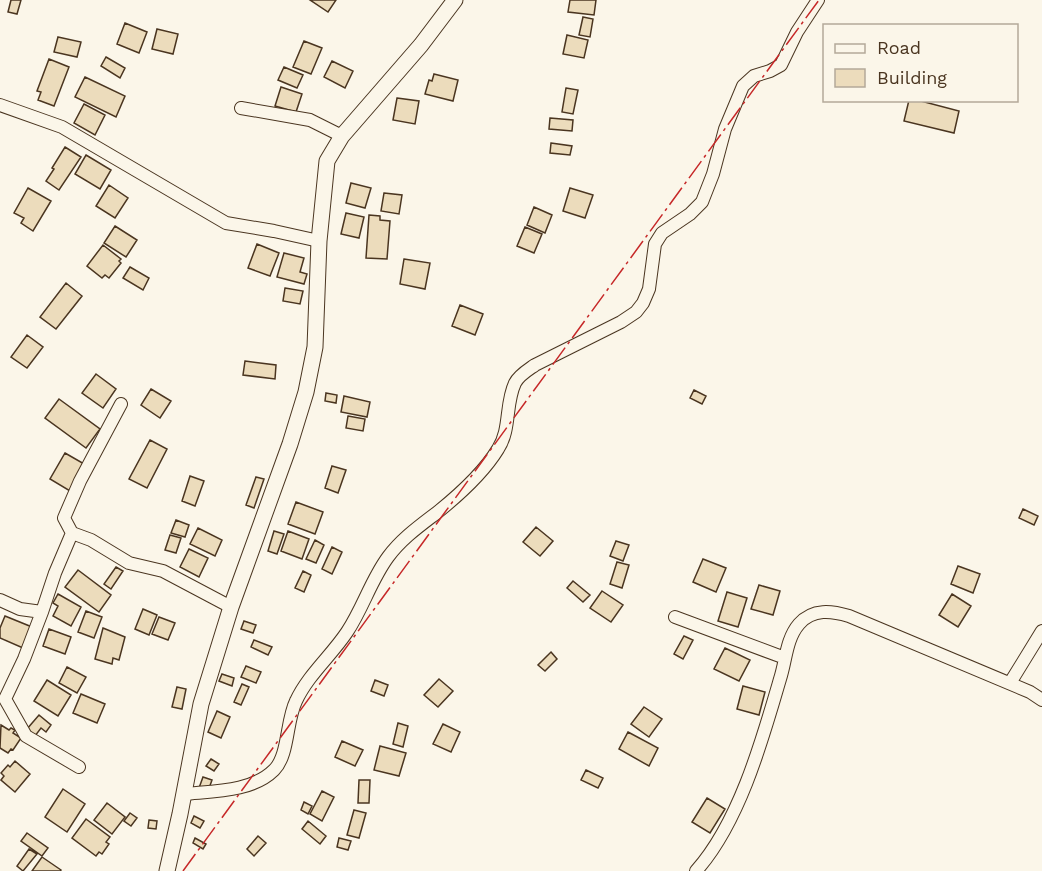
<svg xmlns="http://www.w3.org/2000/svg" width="1042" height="871" font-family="'Work Sans',sans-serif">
<rect width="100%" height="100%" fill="#fbf6e9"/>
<path fill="#ecdcbc" stroke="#4a3520" stroke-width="1.5" d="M11,0H21L17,14L8,12Z
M310,0H336L328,12Z
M570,0H596L594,15L568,12Z
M583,17L593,19L590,37L579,35Z
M125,23L147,32L139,53L117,44Z
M157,29L178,34L173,54L152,49Z
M567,35L588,40L584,58L563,54Z
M58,37L81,42L77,57L54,52Z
M304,41L322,48L311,74L293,67Z
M106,57L125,68L120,78L101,66Z
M49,59L69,67L54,106L38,100L41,92L37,91Z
M332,61L353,71L345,88L324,77Z
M284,67L303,75L297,88L278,80Z
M434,74L458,80L453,101L425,94L429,80L432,81Z
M85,77L125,96L116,117L75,97Z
M281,87L302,94L296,112L275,106Z
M566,88L578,90L573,114L562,112Z
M397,98L419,101L415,124L393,120Z
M909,100H917L959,111L954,133L904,121Z
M84,104L105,115L95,135L74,123Z
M550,118L573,120L572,131L549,129Z
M551,143L572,146L570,155L550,153Z
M65,147L81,157L59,190L46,181L54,169L52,168Z
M86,155L111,170L100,189L75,174Z
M351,183L371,188L365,208L346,203Z
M109,185L128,198L115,218L96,206Z
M28,188L51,201L33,231L21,223L24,218L14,213Z
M570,188L593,195L585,218L563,211Z
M384,193L402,195L399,214L381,211Z
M534,207L552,215L545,233L527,225Z
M346,213L364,217L359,238L341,234Z
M369,215L380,216V220L390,221L387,259L366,258Z
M115,226L137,240L126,257L104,243Z
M525,227L542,234L534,253L517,246Z
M257,244L279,253L270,276L248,268Z
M103,245L121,259L119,261L121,263L109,278L105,275L102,278L87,266Z
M284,253L304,258L300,272L307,274L304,284L277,277Z
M404,259L430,263L425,289L400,284Z
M130,267L149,278L143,290L123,278Z
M66,283L82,296L56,329L40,317Z
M285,288L303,291L300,304L283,301Z
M460,305L483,314L475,335L452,326Z
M27,335L43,347L27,368L11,357Z
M245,361L276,365L275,379L243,375Z
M96,374L116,389L103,408L82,393Z
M151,389L171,401L160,418L141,405Z
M694,390L706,396L702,404L690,398Z
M326,393L337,395L336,403L325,401Z
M344,396L370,402L367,417L341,412Z
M59,399L100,429L86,448L45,418Z
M348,416L365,419L363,431L346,428Z
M150,440L167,449L147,488L129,479Z
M65,453L86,465L70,491L50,479Z
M332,466L346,470L338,493L325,488Z
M190,476L204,481L195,506L182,501Z
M256,477L264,479L254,508L246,505Z
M296,502L323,512L315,534L288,524Z
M1023,509L1038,516L1034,525L1019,518Z
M176,520L189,525L185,537L171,533Z
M536,527L553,541L540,556L523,542Z
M198,528L222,540L215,556L190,544Z
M274,531L284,534L277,554L268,551Z
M288,531L309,539L302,559L281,551Z
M170,535L181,538L176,553L165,550Z
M315,540L324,545L316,563L306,559Z
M616,541L629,545L623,561L610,556Z
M332,547L342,552L332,574L322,569Z
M189,549L208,558L199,577L180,567Z
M703,559L726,568L716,592L693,582Z
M617,562L629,565L622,588L610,584Z
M958,566L980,574L973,593L951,584Z
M116,567L123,571L111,589L104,584Z
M78,570L111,595L99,612L65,587Z
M303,571L311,575L304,592L295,588Z
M573,581L590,595L583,602L567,588Z
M759,585L780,591L773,615L751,609Z
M602,591L623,605L611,622L590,608Z
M727,592L747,598L738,627L718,621Z
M58,594L81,607L71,626L53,616L58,606L53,603Z
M952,594L971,606L958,627L939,615Z
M143,609L157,615L149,635L135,629Z
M86,611L102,617L94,638L78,632Z
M5,616L32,627L23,648L0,638V628Z
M159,617L175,623L168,640L152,634Z
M244,621L256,625L253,633L241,629Z
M103,628L125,637L119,660L113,658L112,664L95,659Z
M49,629L71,637L65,654L43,646Z
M684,636L693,640L683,659L674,654Z
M254,640L272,647L268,655L251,647Z
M725,648L750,660L739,681L714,669Z
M551,652L557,659L545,671L538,665Z
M246,666L261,672L256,683L241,677Z
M67,667L86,677L77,693L59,683Z
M222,674L234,678L232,686L219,681Z
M439,679L453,691L438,707L424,695Z
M47,680L71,695L58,716L34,701Z
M375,680L388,685L384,696L371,691Z
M242,684L249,687L241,705L234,702Z
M743,686L765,692L759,715L737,709Z
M177,687L186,689L182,709L172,707Z
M81,694L105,704L97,723L73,713Z
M644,707L662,719L649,737L631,724Z
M217,711L230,717L221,738L208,732Z
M39,715L51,725L46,732L41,728L35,736L27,729Z
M398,723L408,726L403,747L393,744Z
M443,724L460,732L451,752L433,744Z
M1,725L9,730L11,728L15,730L13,733L21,738L13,750L11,749L8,753L0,748Z
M628,732L658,748L649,766L619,749Z
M342,741L363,750L355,766L335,757Z
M380,746L406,753L399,776L374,770Z
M211,759L219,764L214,771L206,766Z
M15,761L30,774L15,792L1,780L4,776L1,773L8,765L10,767Z
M586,770L603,778L598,788L581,780Z
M203,777L212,780L208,791L199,788Z
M359,780H370L369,803H358Z
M63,789L85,804L67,832L45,817Z
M322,791L334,797L322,821L310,814Z
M707,798L725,809L710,833L692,822Z
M304,802L312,806L308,814L301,810Z
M107,803L125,817L112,834L94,820Z
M354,810L366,813L359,838L347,835Z
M130,813L137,818L131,826L124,821Z
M194,816L204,821L200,828L191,823Z
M86,819L110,837L106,842L109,844L102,854L99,852L96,856L72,838Z
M149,820L157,821L156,829L148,828Z
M308,821L326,836L320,844L302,829Z
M27,833L48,848L42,856L21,841Z
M258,836L266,843L254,856L247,849Z
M195,838L206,844L203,849L193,843Z
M339,838L351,841L348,850L337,847Z
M29,849L37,854L23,871L17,866Z
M42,857L61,870L60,871H32Z"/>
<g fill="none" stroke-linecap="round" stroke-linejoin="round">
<g stroke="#4a3520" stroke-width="14">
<path id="minor" d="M0,105L62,127L226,223L274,231L319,241
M241,108L310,120L342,136
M72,533L64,518L80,481L121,404
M0,600L20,609L42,612L55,573L72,533L91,540L129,563L163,571L231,607
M42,612L24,659L5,699L26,736L79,767
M675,617L785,658
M1010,683L1042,631
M184,794C213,791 252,792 274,770C289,755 286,721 296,701C308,675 331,656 347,632C363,608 371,580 388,557C402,538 421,525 439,511C460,494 484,472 498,449C511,429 505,404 515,383C519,375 528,370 535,365L621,322L636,312L643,303L649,289L655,244L662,233L690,214L702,202L713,174L725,129L743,86L754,76L770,71L781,65L797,32L818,0
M696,871C739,823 762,741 780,679C786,661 786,639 799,624C813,608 832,611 849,616L1030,692L1042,700"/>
</g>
<g stroke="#4a3520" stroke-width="17">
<path id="tertiary" d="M167,871L180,814L201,704L231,607L290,444L306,392L315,347L319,241L327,161L342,136L421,45L455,0"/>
</g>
<use href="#minor" stroke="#fbf6e9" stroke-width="12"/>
<use href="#tertiary" stroke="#fbf6e9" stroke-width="15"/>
<path stroke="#c62828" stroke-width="1.5" stroke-dasharray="21 4.5 3 4.5" stroke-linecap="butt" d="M183,871L819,0"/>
</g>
<rect x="823" y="24" width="195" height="78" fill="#fbf6e9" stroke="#b4a999" stroke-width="1.5"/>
<rect x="835" y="44" width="30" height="9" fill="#fbf6e9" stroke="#b4a999" stroke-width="1.5"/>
<text x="877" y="54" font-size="18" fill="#4a3520">Road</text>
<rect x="835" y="69" width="30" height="18" fill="#ecdcbc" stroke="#b4a999" stroke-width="1.5"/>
<text x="877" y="84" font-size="18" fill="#4a3520">Building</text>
</svg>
